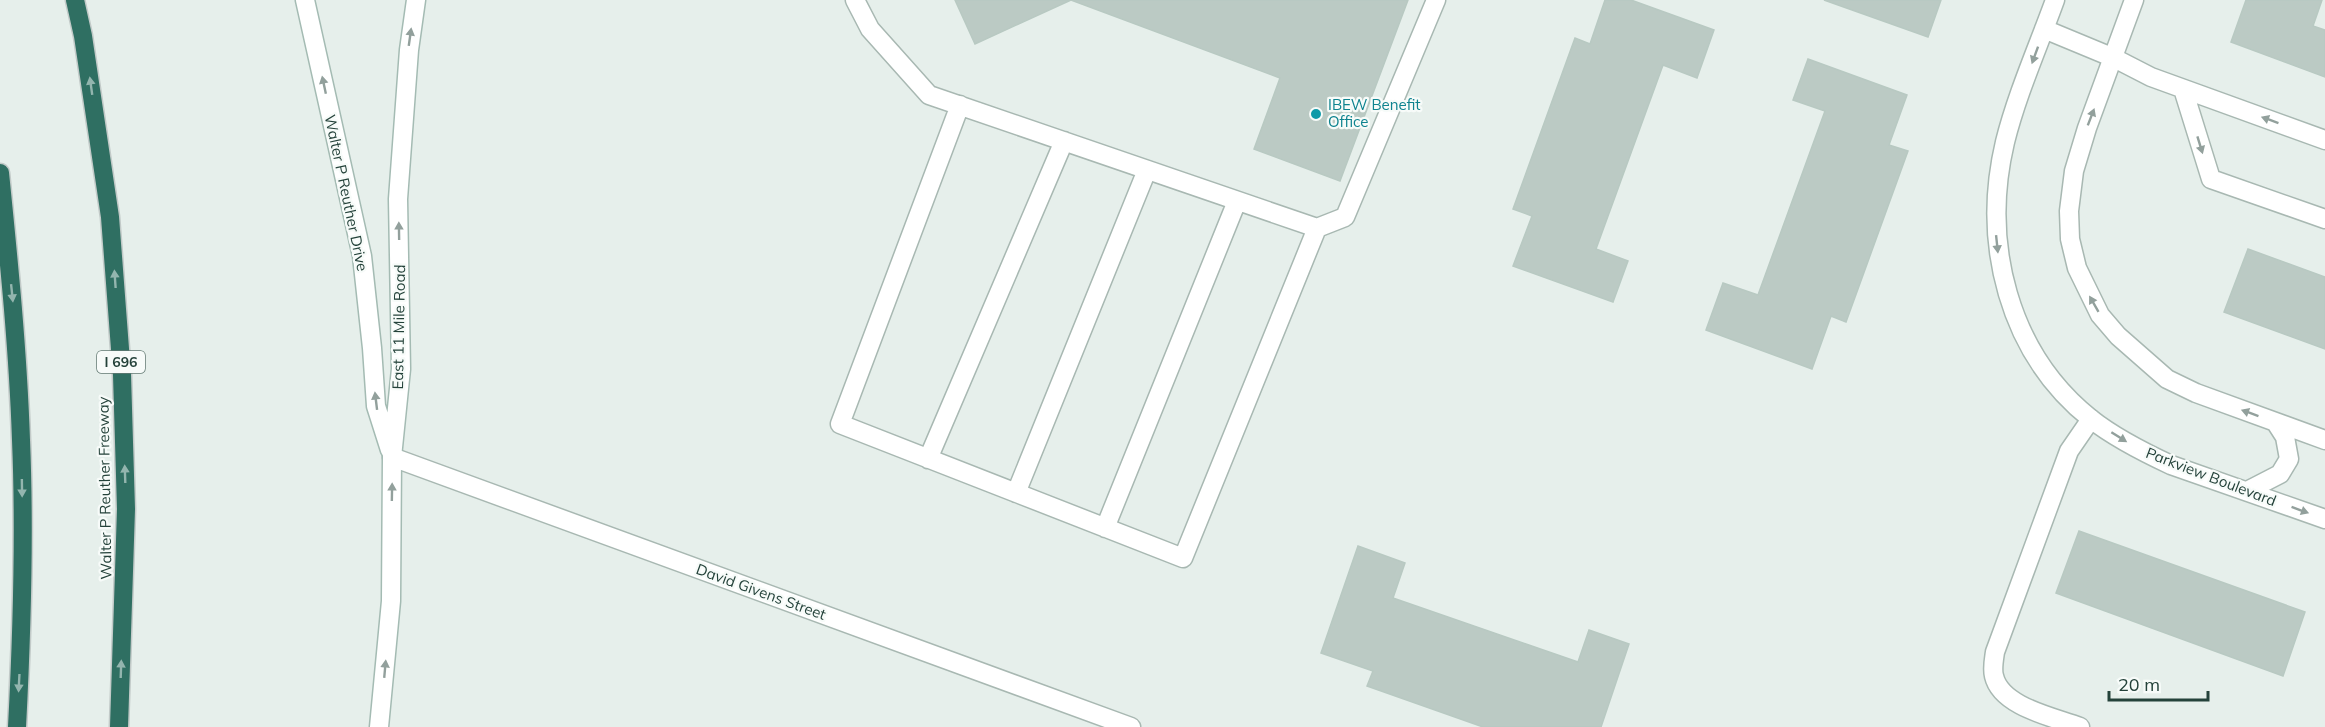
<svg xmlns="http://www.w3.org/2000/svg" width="2325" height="727" font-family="Mulish,sans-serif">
<rect width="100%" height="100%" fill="#e6efeb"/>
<path fill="#bbcac4" stroke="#b8c9c2" stroke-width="1.5" d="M955,0H1408L1340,181L1254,149L1280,78L1071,0L975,44Z
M1605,0H1631L1714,30L1697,78L1663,65L1596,249L1628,261L1613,302L1513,266L1532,216L1513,209L1575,38L1590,44Z
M1824,0H1941L1928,37Z
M2246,0H2322L2313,26L2325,30V77L2231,42Z
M1808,59L1907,95L1889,145L1908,151L1846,322L1831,316L1812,369L1706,330L1723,283L1758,295L1825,111L1793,100Z
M2248,249L2325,277V349L2224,312Z
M2079,531L2305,612L2283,676L2056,593Z
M1358,546L1405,563L1393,598L1578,662L1589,630L1629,644L1601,727H1483L1367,686L1373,671L1321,653Z"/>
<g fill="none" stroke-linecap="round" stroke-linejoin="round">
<g stroke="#a8b8b2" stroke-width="21">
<path id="lane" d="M855,0L870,29L929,95L1317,228L1345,217L1436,0
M2114,58L2151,77L2325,140
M2183,89L2211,179L2325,219
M960,105L840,424L1183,558L1317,228
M928,459L1064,141
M1016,493L1147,170
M1105,528L1237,201
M2080,727C2054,717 2001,707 1994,676C1992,669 1994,659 1995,652L2069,451L2091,419"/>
</g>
<g stroke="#a8b8b2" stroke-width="21">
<path id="street" d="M2055,0C2038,47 2017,94 2005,142C1981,243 2008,353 2091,419C2115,438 2143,452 2171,465L2325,519
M2134,0L2087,128L2074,171L2069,211L2070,239L2077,268L2100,315L2118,336L2167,379L2196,393L2325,440
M2044,29L2114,58
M392,457L1131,727
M2247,491L2280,474L2289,459L2285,437L2276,423"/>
</g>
<g stroke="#a4bbb3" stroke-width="21">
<path id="secondary" d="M305,0L362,256L372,348L376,406L390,450
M379,727L391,601L392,457L401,369L398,199L409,50L416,0"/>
</g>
<g stroke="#c2cac8" stroke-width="21">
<path id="highway" d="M75,0L83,36L110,217L122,375L126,509L119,727
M0,173C9,262 18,351 21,440C25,536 22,632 17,727"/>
</g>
<use href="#lane" stroke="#fff" stroke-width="18"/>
<use href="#street" stroke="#fff" stroke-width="18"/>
<use href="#secondary" stroke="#fff" stroke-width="18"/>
<use href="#highway" stroke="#2f6f62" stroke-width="18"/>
</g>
<defs><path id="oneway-solid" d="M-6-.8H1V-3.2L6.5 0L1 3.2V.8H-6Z" transform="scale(1.5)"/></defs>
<g fill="#92a09c">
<use href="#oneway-solid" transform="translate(410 37) rotate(-82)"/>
<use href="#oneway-solid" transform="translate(2035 55) rotate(110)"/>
<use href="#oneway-solid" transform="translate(324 85) rotate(-102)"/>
<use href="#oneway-solid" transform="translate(2091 117) rotate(-69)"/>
<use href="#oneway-solid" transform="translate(2270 120) rotate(-160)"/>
<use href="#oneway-solid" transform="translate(2200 145) rotate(73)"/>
<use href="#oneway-solid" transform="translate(399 231) rotate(-91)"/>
<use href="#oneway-solid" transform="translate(1997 244) rotate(84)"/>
<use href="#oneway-solid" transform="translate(2094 304) rotate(-120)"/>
<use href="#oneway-solid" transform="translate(376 401) rotate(-97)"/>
<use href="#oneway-solid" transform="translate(2250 413) rotate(-160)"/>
<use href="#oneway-solid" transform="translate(2119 437) rotate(32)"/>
<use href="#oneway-solid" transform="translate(392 492) rotate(-89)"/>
<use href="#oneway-solid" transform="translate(2300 510) rotate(20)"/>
<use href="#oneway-solid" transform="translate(385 669) rotate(-85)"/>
</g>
<g fill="#93b5ae">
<use href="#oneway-solid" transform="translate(91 86) rotate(-98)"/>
<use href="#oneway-solid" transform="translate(115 279) rotate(-94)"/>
<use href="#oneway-solid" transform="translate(12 293) rotate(84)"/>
<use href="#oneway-solid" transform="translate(125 474) rotate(-92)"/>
<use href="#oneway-solid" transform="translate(22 488) rotate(89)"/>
<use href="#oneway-solid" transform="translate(121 669) rotate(-88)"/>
<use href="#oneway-solid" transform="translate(19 683) rotate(93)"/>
</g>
<circle fill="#0f9aa8" stroke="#f7fbf9" stroke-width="2" cx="1316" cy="114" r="6"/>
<g text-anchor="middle" stroke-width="4.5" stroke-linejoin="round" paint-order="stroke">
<rect fill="#f7fbf9" stroke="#637a73" stroke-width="1.5" x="97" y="351" width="48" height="22" rx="4.5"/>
<g font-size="14" font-weight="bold" fill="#24423a">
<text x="121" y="367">I 696</text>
</g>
<g font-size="15" fill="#0d838f" stroke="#f7fbf9" text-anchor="start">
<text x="1328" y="110">IBEW Benefit<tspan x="1328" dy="17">Office</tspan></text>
</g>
<g font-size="15" fill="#24423a" stroke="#f7fbf9">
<text transform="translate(346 193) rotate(78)" y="5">Walter P Reuther Drive</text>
<text transform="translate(399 327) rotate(-89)" y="5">East 11 Mile Road</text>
<text transform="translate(2211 477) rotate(21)" y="5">Parkview Boulevard</text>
<text transform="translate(105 488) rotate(-91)" y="5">Walter P Reuther Freeway</text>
<text transform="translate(761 592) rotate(20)" y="5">David Givens Street</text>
</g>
</g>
<path d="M2109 691v9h99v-9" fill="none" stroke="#24423a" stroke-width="3"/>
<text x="2118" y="691" font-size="18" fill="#24423a" stroke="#f7fbf9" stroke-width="4.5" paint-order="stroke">20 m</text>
</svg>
